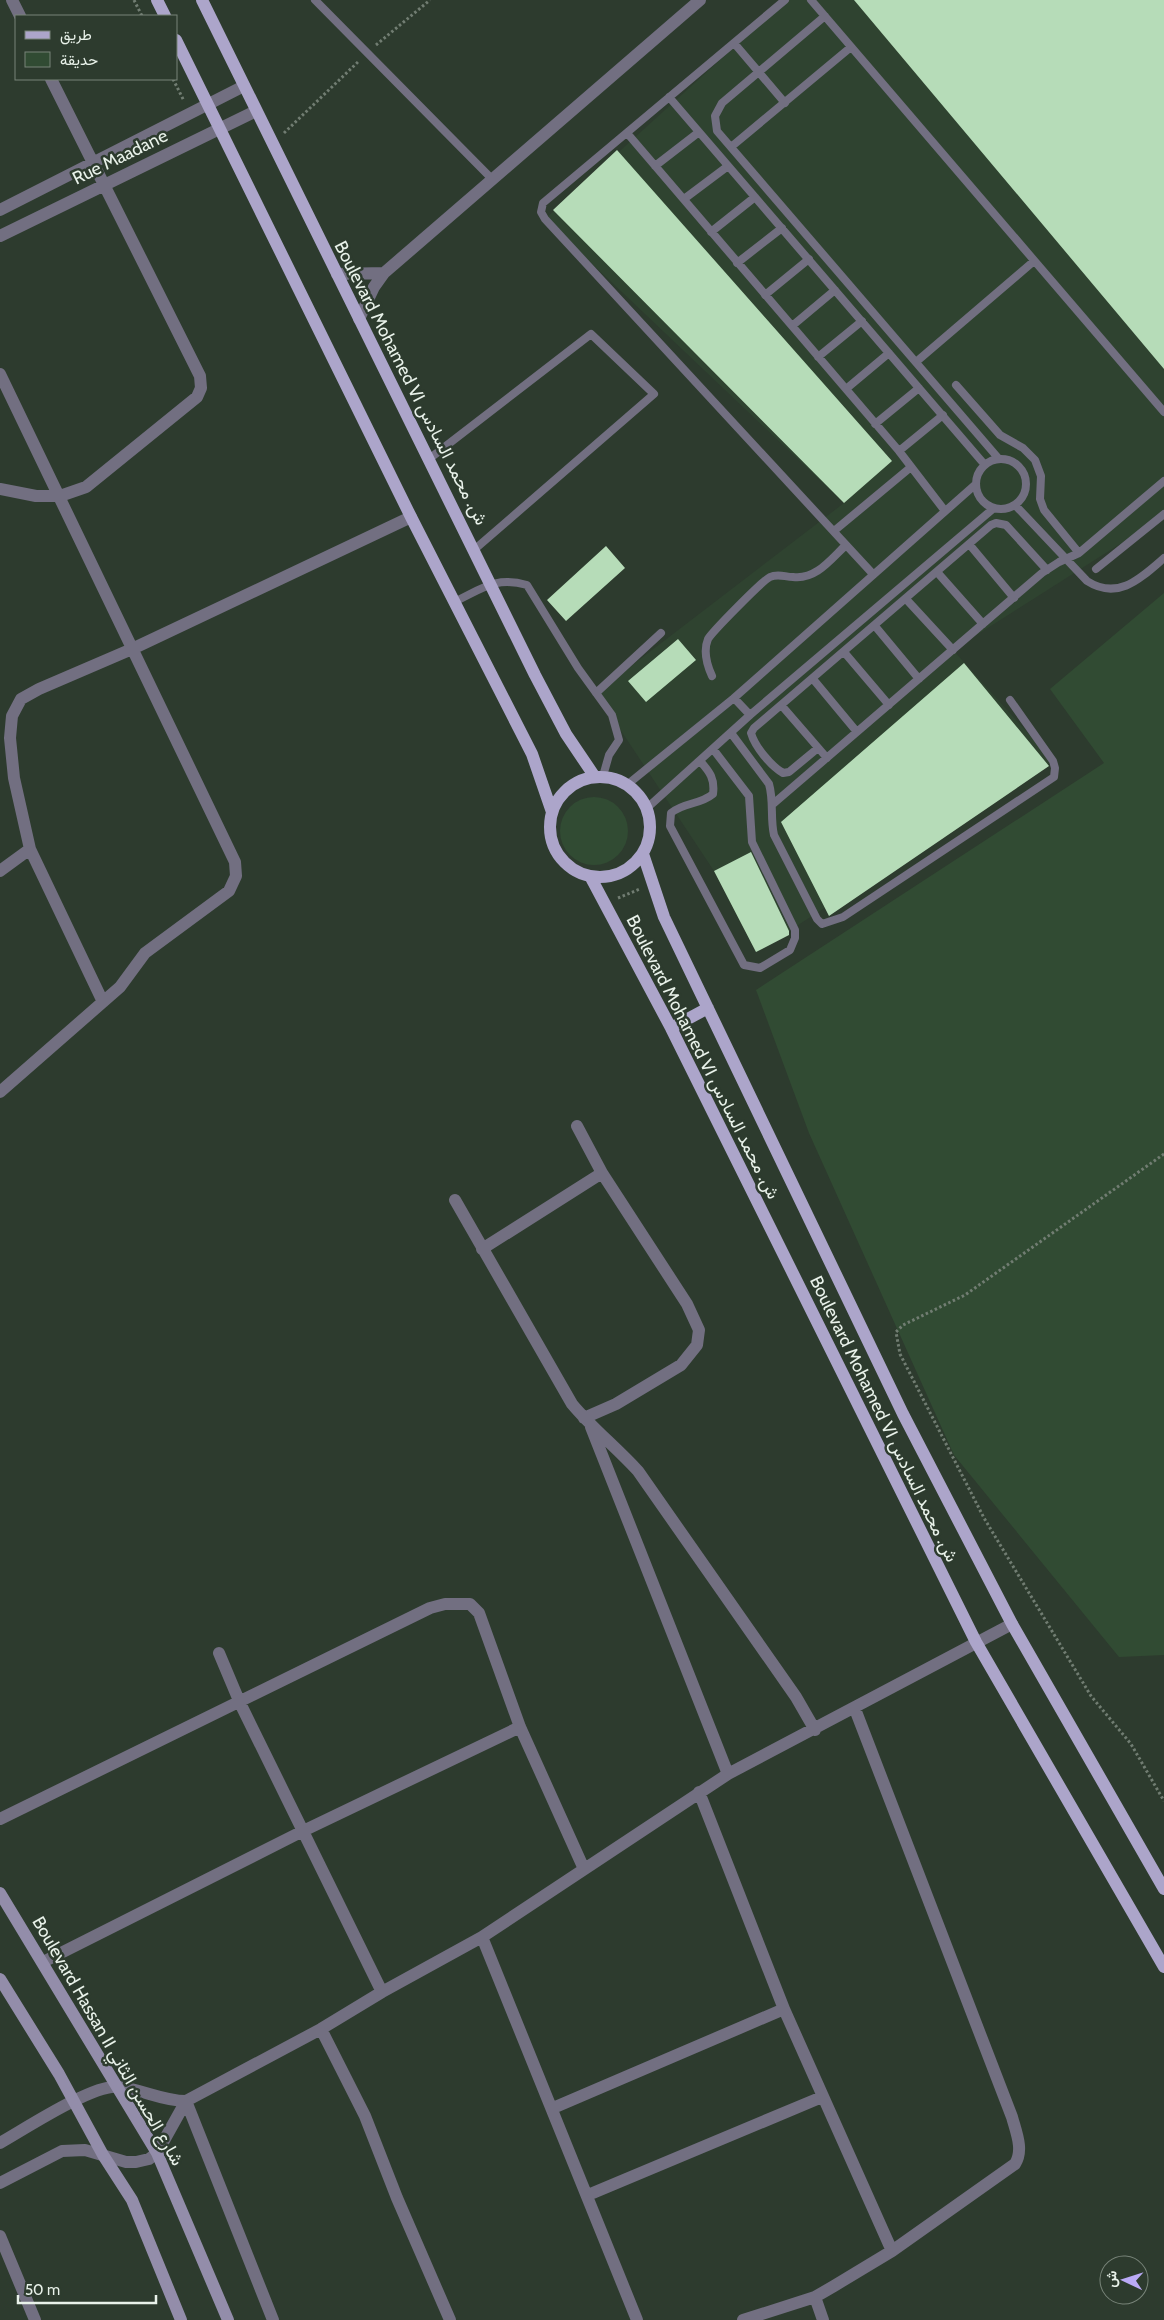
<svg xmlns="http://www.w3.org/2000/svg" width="1164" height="2320" font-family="Cabin,Vazirmatn,sans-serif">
<rect width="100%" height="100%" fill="#2d3b2e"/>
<path fill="#2f4330" d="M786,0H1164V516L953,650L1053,761L756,952L714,871L596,693L844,503L545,219Z"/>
<path fill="#314b33" d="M1164,593V1655L1119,1657L954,1455L809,1133L756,990L1104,763L1050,689Z
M560 831a34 34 0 1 1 68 0a34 34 0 1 1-68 0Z"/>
<path fill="#b6dcb8" d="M854,0H1164V369Z
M617,150L892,461L844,503L553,210Z
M606,546L625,568L566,621L547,600Z
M678,639L696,660L646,702L628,681Z
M964,663L1049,766L829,916L781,822Z
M751,852L789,931V935L756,952L714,871Z"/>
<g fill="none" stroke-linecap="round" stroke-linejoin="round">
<path stroke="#717d72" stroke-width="3" stroke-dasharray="2.5 2.5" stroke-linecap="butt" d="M134,0L142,16
M376,45L430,0
M173,79L184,101
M284,133L359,61
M618,898L640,889
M1164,1154L965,1295L903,1325L896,1332L900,1354L984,1518L1091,1696L1131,1744L1164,1801"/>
<path stroke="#726f81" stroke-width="8" d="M315,0L491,178
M785,0L543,203L541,212L545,219L872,573
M811,0L1164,412
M825,16L722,103L715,116L717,131L999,459
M734,43L785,103
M669,97L985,465
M627,133L899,451L945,511
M731,147L851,47
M655,166L699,132
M684,199L728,166
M711,232L755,197
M737,263L782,228
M765,295L809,259
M792,326L835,290
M818,357L862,321
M916,362L1034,261
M956,385L1000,435L1023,448L1035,460L1041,476L1040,499L1044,510L1079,553
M846,389L889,353
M875,424L919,388
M899,451L943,415
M429,459L591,334L654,394L475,549
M976 484a25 25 0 1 1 50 0a25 25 0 1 1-50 0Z
M1015,505L1087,581C1118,601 1141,578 1164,558
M834,531L911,467
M969,544L1014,598
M1096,569L1164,514
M937,572L983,624
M906,599L953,650
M454,602C482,589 495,576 527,585L578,668L612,715L619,740L609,755L603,776
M875,626L919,679
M844,652L889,705
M712,676C707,665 703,651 708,639C712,632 762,581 770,577C778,573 785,577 793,577C816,580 831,559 846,545
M813,679L857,732
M596,693L661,633
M734,698L750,715
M782,706L827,758
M731,733L769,784C774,801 770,818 774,835L817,919L822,924L843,917L1054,777L1055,768L1053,761L1010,700
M818,748L789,772L783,773C771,766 755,747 751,733L754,728L991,525L996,523L1006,525L1047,570
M700,761C710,772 715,779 713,794C700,805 684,802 671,813L670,826L744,965L760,968L790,950L795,938V930L752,842L749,796L713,749
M628,784L734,698L976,484
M773,804L1042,573L1059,562L1079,553L1164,481
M647,808L750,715L994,508"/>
<path stroke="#726f81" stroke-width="12" d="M12,0L20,16
M0,210L244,86
M0,236L256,111
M0,374L235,862L236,876L229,891L145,953L120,987L0,1092
M0,489L36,496H60L86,487L197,397L201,388L200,376L51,79
M0,871L30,849
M103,1002L30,849L14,778L10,738L12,716L21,699L39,689L132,649L411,517
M577,1126L602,1173L687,1304L699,1330L697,1345L681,1365L616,1404L584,1418
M455,1200L572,1404C592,1428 616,1447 638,1471L796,1697L815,1730
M482,1249L602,1173
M591,1427L728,1774
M219,1653L240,1703L382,1992
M699,1792L784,2009L892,2251
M0,1819L430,1608L445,1604H470L479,1613L520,1727L584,1869
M482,1937L637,2320
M43,1962L303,1831L520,1727
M321,2029L365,2116L397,2198L450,2320
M186,2101L273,2320
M553,2108L784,2009
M0,2143C25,2129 93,2084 118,2087C142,2089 162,2101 186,2101L321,2029L382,1992L482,1937L728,1774L1012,1624
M0,2183L62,2151L85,2150L126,2162H136L149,2159L157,2153L186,2101
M588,2195L822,2097
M0,2236L35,2320
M815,2297L823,2320
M743,2320L815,2297L834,2286L892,2251L1015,2164C1024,2150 1016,2132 1012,2117L855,1709"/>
<path stroke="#726f81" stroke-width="12" d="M337,274L384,273
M359,319L374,287L384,273L700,0"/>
<path stroke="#938daa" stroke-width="12" d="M0,1893L157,2153L228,2320
M0,1979L59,2074L103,2155L132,2200L181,2320"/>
<path stroke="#aca5ca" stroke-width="12" d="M157,0L165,16
M202,0L535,675L566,734L595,777
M176,40L411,517L532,754L552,812
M550 827a50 50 0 1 1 100 0a50 50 0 1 1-100 0Z
M643,854L664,917L903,1414L1012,1624L1164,1889
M590,876L671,1028L976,1642L1164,1967
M671,1028L708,1008"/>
</g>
<g text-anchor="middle" stroke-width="5" stroke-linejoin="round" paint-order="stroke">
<g font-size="18" fill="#e9f2ea" stroke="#2d3b2e">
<text transform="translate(120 157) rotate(-26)" y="6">Rue Maadane</text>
<text transform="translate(411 383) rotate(63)" y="6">Boulevard Mohamed VI ش. محمد السادس</text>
<text transform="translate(703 1057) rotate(63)" y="6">Boulevard Mohamed VI ش. محمد السادس</text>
<text transform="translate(884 1419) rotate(64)" y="6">Boulevard Mohamed VI ش. محمد السادس</text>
<text transform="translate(108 2041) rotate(60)" y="6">Boulevard Hassan II شارع الحسن الثاني</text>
</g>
</g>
<rect x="15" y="15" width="162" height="65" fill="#2d3b2e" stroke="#788479"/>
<rect x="25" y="31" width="25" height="8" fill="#aca5ca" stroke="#788479"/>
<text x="60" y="40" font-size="15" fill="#e9f2ea">طريق</text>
<rect x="25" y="52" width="25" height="15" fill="#314b33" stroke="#788479"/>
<text x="60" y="65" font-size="15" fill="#e9f2ea">حديقة</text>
<g transform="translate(1124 2280) rotate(274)"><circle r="24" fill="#2d3b2e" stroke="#788479"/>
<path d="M0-4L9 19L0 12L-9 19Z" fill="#baaaf6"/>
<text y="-8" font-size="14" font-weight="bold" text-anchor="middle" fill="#e9f2ea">ش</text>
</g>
<path d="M18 2295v8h138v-8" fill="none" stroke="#e9f2ea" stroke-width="2.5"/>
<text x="25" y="2295" font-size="15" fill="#e9f2ea" stroke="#2d3b2e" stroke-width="4" paint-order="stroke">50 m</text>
</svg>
